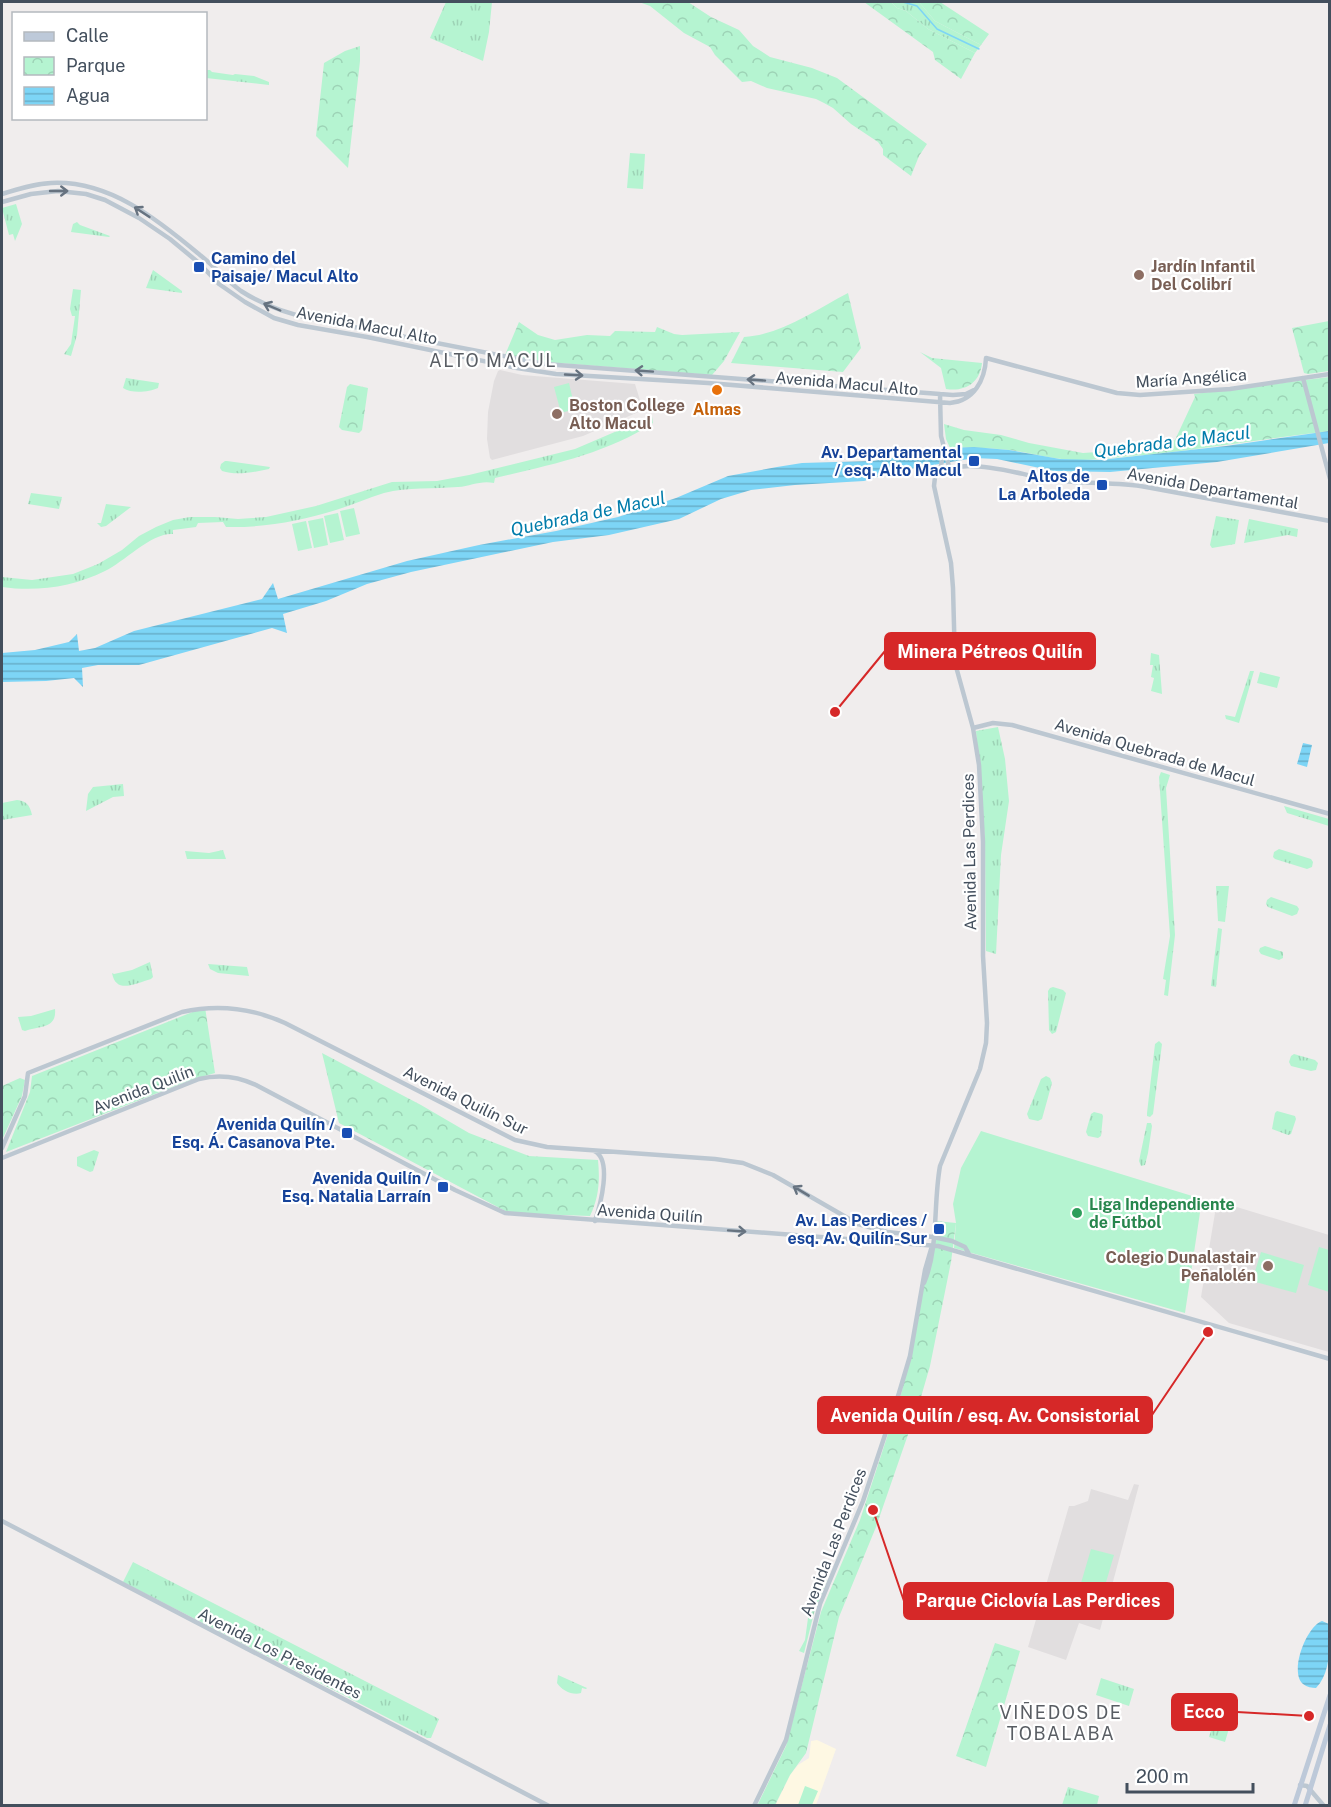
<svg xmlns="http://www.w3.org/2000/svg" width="1331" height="1807" font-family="'Public Sans',sans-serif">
<defs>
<pattern id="grass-tufts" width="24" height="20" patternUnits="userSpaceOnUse" patternTransform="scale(1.5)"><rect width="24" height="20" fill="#b5f4d1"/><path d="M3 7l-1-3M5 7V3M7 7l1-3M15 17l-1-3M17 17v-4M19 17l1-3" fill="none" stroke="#9dd3b6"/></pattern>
<pattern id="park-crowns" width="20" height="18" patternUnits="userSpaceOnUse" patternTransform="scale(1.5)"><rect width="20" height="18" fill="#b5f4d1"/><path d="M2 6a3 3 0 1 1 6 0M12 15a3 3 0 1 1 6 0" fill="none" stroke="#9dd3b6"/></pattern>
<pattern id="water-rules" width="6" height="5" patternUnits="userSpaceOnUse" patternTransform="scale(1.5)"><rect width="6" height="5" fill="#7dd5f6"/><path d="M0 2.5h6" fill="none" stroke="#68afca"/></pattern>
</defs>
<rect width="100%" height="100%" fill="#f0eded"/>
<path fill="#fef8e3" d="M817,1740L836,1749L816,1805L775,1806L790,1775L798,1765L809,1758L811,1741Z"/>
<path fill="#e1dedf" d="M500,370L522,375L635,384L643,410L583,436L492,460L490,458L487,439L488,412L494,381L498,371Z
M1217,1201L1329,1235V1352L1229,1323L1201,1297Z
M1134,1484L1139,1485L1100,1630L1079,1623L1066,1660L1028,1647L1069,1506H1074L1088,1501L1091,1489L1128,1500Z"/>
<path fill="url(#grass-tufts)" d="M446,2H492L489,32L483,61L430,38Z
M891,2H919L935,21L981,45L975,53L928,29L906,11L897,8Z
M206,70H210L212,72L233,75L235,74L254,76L269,82V85L206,78Z
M630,153L645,154L643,189L627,188Z
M16,204L22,224L15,241L13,234L9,235L2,208Z
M77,222L80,225L110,236L109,237L71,232L73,224Z
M153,270L182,291V293L146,288Z
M73,289L81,290L77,335L71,356L64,354L71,344L75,316H72L70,309Z
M126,378L159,383L158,388C149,392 132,394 123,388Z
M652,416L653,423C606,454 550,465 495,478L494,483C481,480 471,486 458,487C434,489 408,487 384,493C368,498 352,505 336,510C300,521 263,528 226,527L223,522L198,523L196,527L173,530V534C152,532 124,562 105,571C73,587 37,592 2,587V577L32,580L73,574L98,564L122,550L139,536L156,527L173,520L190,517H215L238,519L266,517L316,506L392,482L437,481L469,475L575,449Z
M225,461H227L270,467L269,469C254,472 237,476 222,471L220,468L221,464Z
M31,493L62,497L59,509L28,504Z
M106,504L131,507L106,526L101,527L97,523H101Z
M1216,516L1239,520L1235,544L1212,548L1210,545Z
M1249,519L1298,529L1297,537L1288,535L1244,543Z
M1151,653L1159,655L1162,694L1151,691L1154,678L1151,677L1153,665H1150Z
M1250,671H1254L1239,723L1226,719L1225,715L1235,717Z
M1260,672L1280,677L1277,688L1257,683Z
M998,727L1005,759L1009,801L1001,855L996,954L986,951L985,841L976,731Z
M1161,772L1170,775L1166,788L1175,935L1168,996L1164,995L1166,980L1163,979L1170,936L1159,777Z
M123,784L124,796L113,797L86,811L88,794L93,787Z
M17,800C27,801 30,806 32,815L2,820V803Z
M1284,806L1329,819V826L1287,813Z
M1279,849L1311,859L1313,862L1312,867L1307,869L1275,859L1273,857L1274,852Z
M223,850L226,859H187L185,851L209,853Z
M1216,886H1229L1225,922L1218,921Z
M1271,897L1297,906L1299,909L1297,914L1292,916L1268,907L1266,904L1267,900Z
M1218,928L1222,929L1216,987L1211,986Z
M1265,946L1283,952V958L1279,960L1261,954L1259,951L1260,948Z
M150,962L153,977L151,979C136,983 116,995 112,973L114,974L132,970Z
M208,964L247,967L249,976L218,973L210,969Z
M1053,987L1063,990L1066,993L1056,1032L1052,1034L1049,1030L1048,991L1050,988Z
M55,1009C57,1029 39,1026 25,1031L22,1030L18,1017L31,1016Z
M1159,1041L1162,1044L1153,1114L1150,1117L1147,1116V1113L1155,1044Z
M1294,1054L1315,1060L1318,1063L1316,1070L1311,1071L1291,1066L1289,1062L1291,1056Z
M1046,1076L1050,1078L1052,1083L1042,1119L1038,1121L1029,1119L1027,1114L1041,1079Z
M1277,1111L1295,1116L1296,1119L1291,1134L1288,1135L1272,1129L1275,1113Z
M1094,1112L1102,1114L1103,1116L1101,1136L1098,1138L1088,1136L1086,1132L1091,1114Z
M1147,1123H1151L1152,1126L1148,1153L1145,1165L1141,1166L1139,1161Z
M94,1150L99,1152L93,1171L90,1172L77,1166V1157Z
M133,1562L439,1719L431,1738H427L123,1582Z
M821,1577L827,1580L814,1613L804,1653L799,1651L805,1640L808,1618Z
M1101,1678L1134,1689L1129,1706L1096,1695Z
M1214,1720L1230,1725L1225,1742L1209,1737Z
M1068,1787L1099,1796L1097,1805H1062Z"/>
<path fill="url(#park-crowns)" d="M639,2H688L711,17L739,30L753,46L770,57L812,68L837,78L927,144L919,156L911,176L883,155V149L878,142L851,124L833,108L824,103L816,99L767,88L751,81L742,82L715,55L710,47L684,33L650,6Z
M864,2H891L897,8L906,11L928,29L975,53L961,79L935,60L933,52Z
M919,2H940L989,34L981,45L935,21Z
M360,46V61L348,168L316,136L324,63L345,51Z
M848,293L861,348L843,372L731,363L744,337C781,335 815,310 848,293Z
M1329,321V371L1308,374L1304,373L1292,328Z
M519,322L538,335L555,340L587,335L610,336L615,331L655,332L657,327L674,334L682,335L740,332L724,361L712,375L546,362L505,355Z
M920,352L932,358L982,363C980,383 965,392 946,389L941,368Z
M1329,377V431L1322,432C1263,439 1204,449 1145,455C1124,456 1103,460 1081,460C1057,461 1033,453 1009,450C989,448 970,447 950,448L946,439L944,424L964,430L1001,435L1029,443L1083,453L1126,450L1175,440L1195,397L1194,394Z
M350,384L368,388L362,430L359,433L342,430L339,427L347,387Z
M205,1007L215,1073L191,1080L6,1152L30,1092L32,1076Z
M322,1053L421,1105L469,1133L529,1156L598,1160C600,1181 599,1197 590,1216L509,1213L339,1123Z
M20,1078L25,1080L22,1096L2,1140V1086Z
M936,1221L956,1223L951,1262L930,1366L921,1397L876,1527L839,1617L806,1753L790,1775L775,1805L757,1806L786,1746L821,1612L860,1520L902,1391Z
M995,1643L1020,1651L986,1767L956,1756Z
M558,1675L587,1688L586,1689L582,1688L581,1693C573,1696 561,1690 557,1683Z"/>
<path fill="#b5f4d1" d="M569,383L575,409L561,413L554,387Z
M354,508L360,534L346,537L340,511Z
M338,513L344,540L330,543L324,516Z
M323,518L328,545L314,548L308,521Z
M306,521L312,548L298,551L292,524Z
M981,1131L1202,1199L1185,1313L954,1248L956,1223L953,1204L961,1168Z
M1319,1247L1329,1250V1292L1308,1285Z
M1261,1252L1304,1265L1296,1293L1252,1281Z
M1091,1549L1114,1555L1104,1589L1081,1583Z
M805,1786L818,1791L812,1805H798Z"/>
<path fill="url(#water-rules)" d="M1329,431V443L1217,462L1110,472L1054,471L997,459L974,458L898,471L864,481L795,485L751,490L721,499L679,519L609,535L553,542L411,572L367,584L326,601L283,614L287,633L272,628L139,665H98L82,668L83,687L74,678L46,681L2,682V653L35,650L69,642L77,634L79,651L95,648L134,631L262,599L273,583L278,599L407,561L479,545L556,531L618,517L676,498L728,476L777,467L802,463L873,461L950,448L974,447L1009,450L1060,459L1100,460L1226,446Z
M1303,743L1312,745L1307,767L1297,764Z
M1322,1621L1329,1624C1330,1645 1331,1673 1316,1688C1312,1688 1307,1687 1303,1684C1289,1672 1306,1627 1322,1621Z"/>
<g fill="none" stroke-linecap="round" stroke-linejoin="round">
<path stroke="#7dd5f6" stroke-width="1.5" d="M903,2L917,6L937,29L979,49"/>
<path stroke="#bcc7d1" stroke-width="4.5" d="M2,194C18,189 34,184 51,183C109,180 157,219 200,255C214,266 226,280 241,291C263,305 288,314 313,319L545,364L953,395L966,394L974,390
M2,202L31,194L58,191L86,194L105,200L139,218L170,239L199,263L219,284L245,302L274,318L298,325L367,337L517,368L556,374L708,383L950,403C974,401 985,380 986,358L1117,393L1140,395L1230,389L1330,374
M1303,378L1330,479
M940,394L941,436L950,470
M940,473L943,452
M973,728L993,723L1012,725L1330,814
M2,1148L25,1096L28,1073L182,1012C218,1004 252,1008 285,1023L515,1140L547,1147L715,1159L743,1163L773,1175L858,1224L887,1232L933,1237L952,1241L965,1247L969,1254
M594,1151C613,1159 600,1206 595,1221
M2,1158L199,1079C219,1074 237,1076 256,1085L455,1190L505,1213L938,1246L1330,1359
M924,1283C939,1247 933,1205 940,1166L980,1069L986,1043L987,1023L983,956V842L979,765L973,728L955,663L953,588L951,563L934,486L935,477C944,469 958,466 970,466C1000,466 1032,478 1062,481C1090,484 1118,482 1146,487L1330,521
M2,1521L549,1806
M1300,1785L1307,1786L1324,1806
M754,1806L786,1740L820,1604L863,1501L899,1393L910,1356L925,1270L932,1246"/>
<path stroke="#bdc9d9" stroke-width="5" d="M1294,1806L1330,1695
M1305,1806L1330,1725"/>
</g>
<defs><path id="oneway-shaft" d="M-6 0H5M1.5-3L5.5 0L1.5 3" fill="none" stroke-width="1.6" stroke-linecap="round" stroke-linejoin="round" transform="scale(1.5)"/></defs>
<g stroke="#677380">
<use href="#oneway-shaft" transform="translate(59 191)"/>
<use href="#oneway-shaft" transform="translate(142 212) rotate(-147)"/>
<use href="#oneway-shaft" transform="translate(272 307) rotate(-157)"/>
<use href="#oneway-shaft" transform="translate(644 371) rotate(-176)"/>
<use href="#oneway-shaft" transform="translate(574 375) rotate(3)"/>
<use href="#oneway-shaft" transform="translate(756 380) rotate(-176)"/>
<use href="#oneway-shaft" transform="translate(801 1191) rotate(-149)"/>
<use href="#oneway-shaft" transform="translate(737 1231) rotate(4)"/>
</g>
<g fill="#1a4fb4" stroke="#fff" stroke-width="2">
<rect x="193" y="261" width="12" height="12" rx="3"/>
<rect x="968" y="455" width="12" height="12" rx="3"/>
<rect x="1096" y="479" width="12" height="12" rx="3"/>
<rect x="341" y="1127" width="12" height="12" rx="3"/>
<rect x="437" y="1181" width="12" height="12" rx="3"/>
<rect x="933" y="1223" width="12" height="12" rx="3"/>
</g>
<g fill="#8d6e63" stroke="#fff" stroke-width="2">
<circle cx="1139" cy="275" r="6"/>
<circle cx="557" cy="414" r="6"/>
<circle cx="1268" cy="1266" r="6"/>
</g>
<circle fill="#e8710a" stroke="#fff" stroke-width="2" cx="717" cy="390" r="6"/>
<circle fill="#2e9e5b" stroke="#fff" stroke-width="2" cx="1077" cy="1213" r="6"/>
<g text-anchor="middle" stroke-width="4.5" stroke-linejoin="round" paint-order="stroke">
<g font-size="16" font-weight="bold" fill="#164399" stroke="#fff" text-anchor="end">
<text x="211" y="264" text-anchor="start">Camino del<tspan x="211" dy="18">Paisaje/ Macul Alto</tspan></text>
<text x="962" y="458">Av. Departamental<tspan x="962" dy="18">/ esq. Alto Macul</tspan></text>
<text x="1090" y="482">Altos de<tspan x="1090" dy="18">La Arboleda</tspan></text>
<text x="335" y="1130">Avenida Quilín /<tspan x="335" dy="18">Esq. Á. Casanova Pte.</tspan></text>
<text x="431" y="1184">Avenida Quilín /<tspan x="431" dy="18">Esq. Natalia Larraín</tspan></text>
<text x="927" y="1226">Av. Las Perdices /<tspan x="927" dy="18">esq. Av. Quilín-Sur</tspan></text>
</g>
<g font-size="16" font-weight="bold" fill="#785e54" stroke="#fff" text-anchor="start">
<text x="1151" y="272">Jardín Infantil<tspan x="1151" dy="18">Del Colibrí</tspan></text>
<text x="569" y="411">Boston College<tspan x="569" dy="18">Alto Macul</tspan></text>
<text x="1256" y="1263" text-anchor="end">Colegio Dunalastair<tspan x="1256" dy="18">Peñalolén</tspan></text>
</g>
<g font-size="16" fill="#434f5d" stroke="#fff">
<text transform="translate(367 325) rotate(11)" y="6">Avenida Macul Alto</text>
<text transform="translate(1191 378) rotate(-4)" y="6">María Angélica</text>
<text transform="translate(847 383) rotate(5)" y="6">Avenida Macul Alto</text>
<text transform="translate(1213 488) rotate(10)" y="6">Avenida Departamental</text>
<text transform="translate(1155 752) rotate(16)" y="6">Avenida Quebrada de Macul</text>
<text transform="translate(969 852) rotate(-91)" y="6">Avenida Las Perdices</text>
<text transform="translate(143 1089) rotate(-21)" y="6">Avenida Quilín</text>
<text transform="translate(466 1100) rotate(26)" y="6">Avenida Quilín Sur</text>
<text transform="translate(650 1213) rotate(4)" y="6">Avenida Quilín</text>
<text transform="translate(833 1542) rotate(-69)" y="6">Avenida Las Perdices</text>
<text transform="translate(280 1653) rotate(27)" y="6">Avenida Los Presidentes</text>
</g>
<g font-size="16" font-weight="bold" fill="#c56008" stroke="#fff">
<text x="717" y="415">Almas</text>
</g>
<g font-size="16" font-weight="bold" fill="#27864d" stroke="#fff" text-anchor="start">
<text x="1089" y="1210">Liga Independiente<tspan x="1089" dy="18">de Fútbol</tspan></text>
</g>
<g font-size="18" letter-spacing="1.5" fill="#595d63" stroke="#fff">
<text x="493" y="367">ALTO MACUL</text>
<text x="1061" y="1719">VIÑEDOS DE<tspan x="1061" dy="21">TOBALABA</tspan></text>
</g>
<g font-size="18" font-style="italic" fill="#017cab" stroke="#fff">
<text transform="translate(1172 442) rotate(-7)" y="6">Quebrada de Macul</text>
<text transform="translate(588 514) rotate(-12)" y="6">Quebrada de Macul</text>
</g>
</g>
<path fill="none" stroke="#d62828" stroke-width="2" d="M835 712L885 651M1208 1332L1152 1415M873 1510L904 1601M1309 1716L1237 1712"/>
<g fill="#d62828" stroke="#fff" stroke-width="2">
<circle cx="835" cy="712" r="6"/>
<circle cx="1208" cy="1332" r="6"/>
<circle cx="873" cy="1510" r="6"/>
<circle cx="1309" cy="1716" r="6"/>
</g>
<g fill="#d62828" stroke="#d62828" stroke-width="2">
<rect x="885" y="633" width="210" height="36" rx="6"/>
<rect x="818" y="1397" width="334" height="36" rx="6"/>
<rect x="904" y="1583" width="269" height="36" rx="6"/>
<rect x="1172" y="1694" width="65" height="36" rx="6"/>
</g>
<g font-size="18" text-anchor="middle" font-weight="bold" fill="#fff">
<text x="990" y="658">Minera Pétreos Quilín</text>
<text x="985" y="1422">Avenida Quilín / esq. Av. Consistorial</text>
<text x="1038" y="1607">Parque Ciclovía Las Perdices</text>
<text x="1204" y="1718">Ecco</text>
</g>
<rect width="1331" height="1807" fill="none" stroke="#434f5d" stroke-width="6"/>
<rect x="12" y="12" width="195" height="108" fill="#ffffff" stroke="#b4b9be" stroke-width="1.5"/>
<rect x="24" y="32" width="30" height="9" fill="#bdc9d9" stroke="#b4b9be" stroke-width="1.5"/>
<text x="66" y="42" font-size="18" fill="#434f5d">Calle</text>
<rect x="24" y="57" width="30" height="18" fill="url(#park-crowns)" stroke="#b4b9be" stroke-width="1.5"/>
<text x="66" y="72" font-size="18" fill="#434f5d">Parque</text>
<rect x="24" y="87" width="30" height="18" fill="url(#water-rules)" stroke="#b4b9be" stroke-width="1.5"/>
<text x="66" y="102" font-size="18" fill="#434f5d">Agua</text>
<path d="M1127 1783v9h126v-9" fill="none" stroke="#434f5d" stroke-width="3"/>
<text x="1136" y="1783" font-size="18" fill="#434f5d" stroke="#ffffff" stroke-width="4.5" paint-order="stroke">200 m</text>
</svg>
